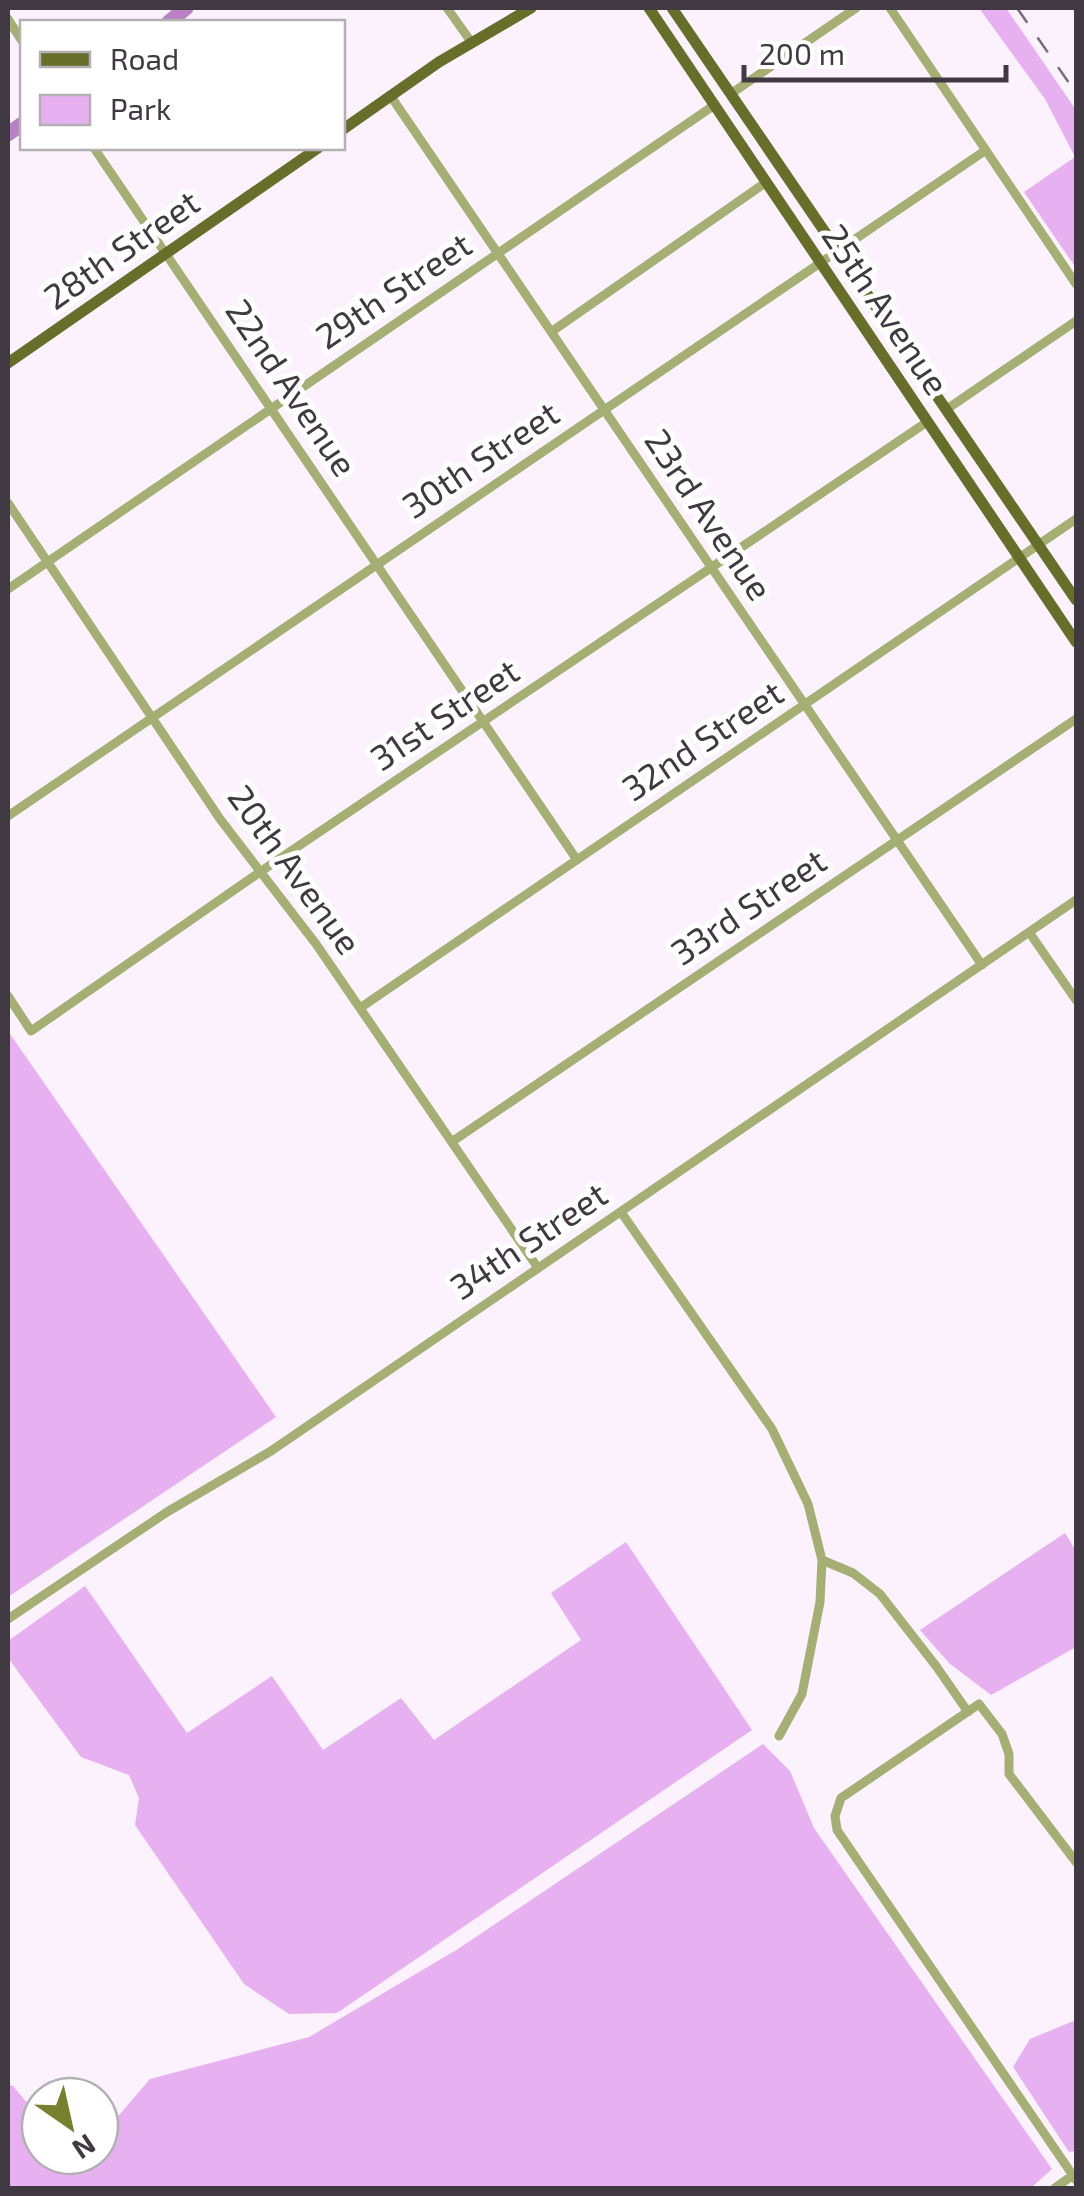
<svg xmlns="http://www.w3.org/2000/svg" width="1084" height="2196" font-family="'Exo 2',sans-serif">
<rect width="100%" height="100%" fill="#fcf2fe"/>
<path fill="#e7b0f1" d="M979,8H1006L1076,110V268L1024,192L1075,157L1045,99Z
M8,1031L276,1417L8,1597Z
M1065,1533L1076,1551V1647L991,1695L949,1663L920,1630Z
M626,1542L752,1730L337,2013L289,2014L244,1984L135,1825L139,1798L129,1775L81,1757L8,1658V1641L85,1586L187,1733L272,1676L323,1750L401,1698L434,1740L581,1640L551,1593Z
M763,1744L790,1771L814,1828L1052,2169L1031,2188H8V2084L13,2086L40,2118V2156H100V2130L114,2121L150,2079L309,2037L458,1949Z
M1076,2020V2151L1069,2152L1013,2067L1030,2039Z"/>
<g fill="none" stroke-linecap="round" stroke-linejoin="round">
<path stroke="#bb7fc6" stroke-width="15" d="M169,22L186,8
M8,134L22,124"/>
<path stroke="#a5af73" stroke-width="9" d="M447,8L472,43
M890,8L1076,284
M8,19L22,41
M732,93L856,8
M390,95L982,965
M94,148L577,860
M551,332L765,183
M947,409L1076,321
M8,503L220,819L316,944L538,1268
M8,589L713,106
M8,816L986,150
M1029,932L1076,1000
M8,996L31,1031L260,872L927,422
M360,1008L1076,519
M453,1141L1076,719
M621,1212L772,1429L808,1504L822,1560L820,1602L802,1694L779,1736
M822,1560L853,1573L880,1594L936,1666L968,1712
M8,1619L167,1512L271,1451L1076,900
M1076,1862L1009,1774V1754L1002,1734L979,1704L841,1798L835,1816L837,1830L1076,2180
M1055,2188L1076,2173"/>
<path stroke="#666e2a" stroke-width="11" d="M649,8L1076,642
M672,8L1076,600
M342,130L439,62L531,8
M8,363L318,148"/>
<path stroke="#766e77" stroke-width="2.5" stroke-dasharray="18 18" stroke-linecap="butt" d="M1017,8L1076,93"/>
</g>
<g text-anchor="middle" stroke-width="10" stroke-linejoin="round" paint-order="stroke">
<g font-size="35" fill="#403941" stroke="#fff">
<text transform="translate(122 250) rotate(-35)" y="12">28th Street</text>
<text transform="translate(394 291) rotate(-34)" y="12">29th Street</text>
<text transform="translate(885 310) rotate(56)" y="12">25th Avenue</text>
<text transform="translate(291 388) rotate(56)" y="12">22nd Avenue</text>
<text transform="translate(481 460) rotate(-34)" y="12">30th Street</text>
<text transform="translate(708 515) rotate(56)" y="12">23rd Avenue</text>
<text transform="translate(445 715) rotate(-34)" y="12">31st Street</text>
<text transform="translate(703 741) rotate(-34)" y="12">32nd Street</text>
<text transform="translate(294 870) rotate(54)" y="12">20th Avenue</text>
<text transform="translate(749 907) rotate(-34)" y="12">33rd Street</text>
<text transform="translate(529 1241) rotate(-34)" y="12">34th Street</text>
</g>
</g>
<rect width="1084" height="2196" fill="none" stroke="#403941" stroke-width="20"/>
<rect x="20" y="20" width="325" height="130" fill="#ffffff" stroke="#b3b0b3" stroke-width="2.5"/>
<rect x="40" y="52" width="50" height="15" fill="#666e2a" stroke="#b3b0b3" stroke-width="2.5"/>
<text x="110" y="70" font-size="30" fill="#403941">Road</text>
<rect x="40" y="95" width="50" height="30" fill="#e7b0f1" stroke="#b3b0b3" stroke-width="2.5"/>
<text x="110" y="120" font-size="30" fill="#403941">Park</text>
<g transform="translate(70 2126) rotate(146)"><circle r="48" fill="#ffffff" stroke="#b3b0b3" stroke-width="2.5"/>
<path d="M0-8L18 38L0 25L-18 38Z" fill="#77812d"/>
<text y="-15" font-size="28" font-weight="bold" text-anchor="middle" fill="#403941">N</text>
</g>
<path d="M744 65v15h262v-15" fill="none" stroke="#403941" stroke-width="5"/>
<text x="759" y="65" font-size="30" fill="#403941" stroke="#ffffff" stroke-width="8" paint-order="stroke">200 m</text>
</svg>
